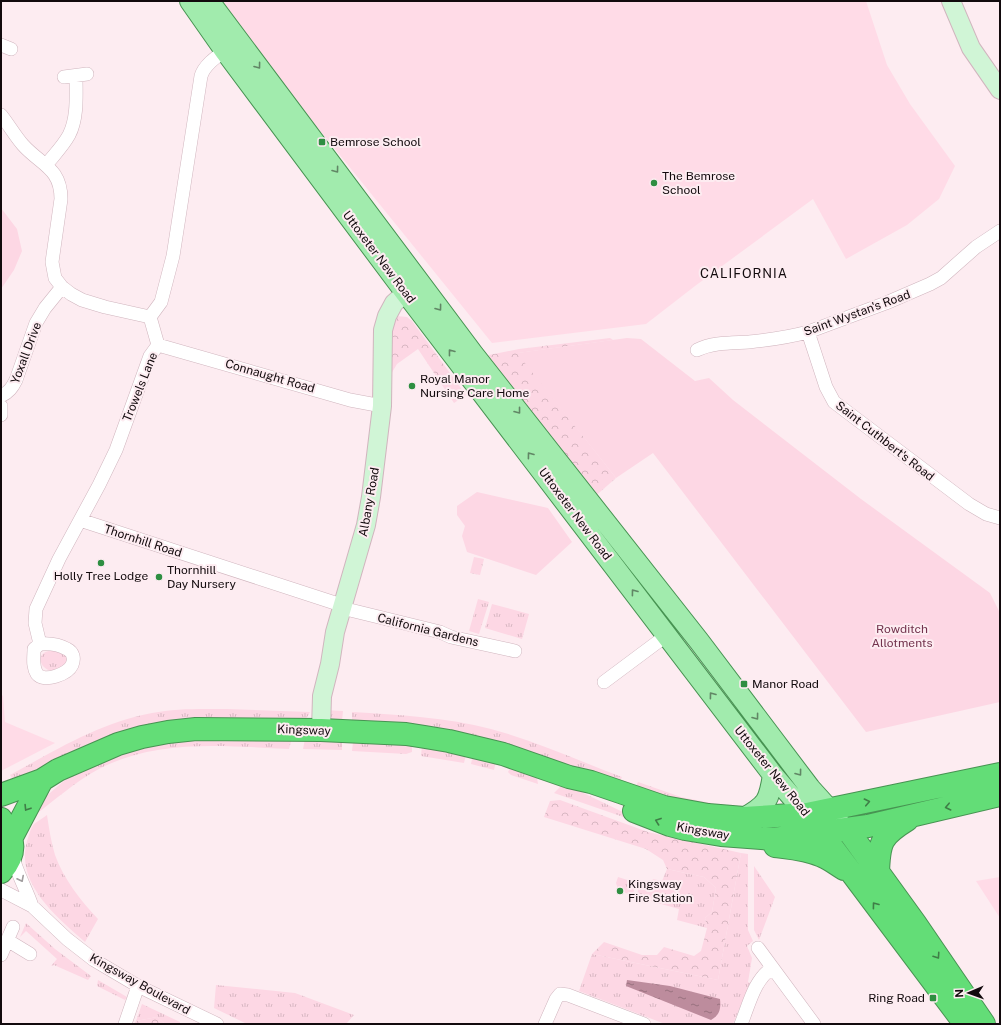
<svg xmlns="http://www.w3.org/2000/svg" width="1001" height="1025" font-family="'Public Sans',sans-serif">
<defs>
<pattern id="grass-tufts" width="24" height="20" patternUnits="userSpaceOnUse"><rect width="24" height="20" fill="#fdd7e4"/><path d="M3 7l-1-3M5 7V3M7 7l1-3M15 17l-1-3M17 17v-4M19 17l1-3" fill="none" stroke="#d8b7c2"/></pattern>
<pattern id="forest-crowns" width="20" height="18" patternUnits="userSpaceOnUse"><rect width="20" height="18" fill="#fdd7e4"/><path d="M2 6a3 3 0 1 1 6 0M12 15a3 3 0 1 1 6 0" fill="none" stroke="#d8b7c2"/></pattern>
<pattern id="water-ripples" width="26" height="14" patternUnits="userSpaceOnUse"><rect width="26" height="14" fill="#bd8c9d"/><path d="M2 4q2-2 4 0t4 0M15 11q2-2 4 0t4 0" fill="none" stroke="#98717e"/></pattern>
</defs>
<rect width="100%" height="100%" fill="#fdecf1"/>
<path fill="#ffdbe7" d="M221,1H866L887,65L910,104L955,166L939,199L907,225L846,259L813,199L695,286L646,324L492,343L313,122Z
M1,694L3,696L5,722L55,743L1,771Z
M1000,877V918L976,881Z"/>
<path fill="url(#grass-tufts)" d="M474,557L484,559L480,575L470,573Z
M478,599L489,602L479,634L469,631Z
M492,604L529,614L522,639L485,628Z
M54,650L66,654L68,659C51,689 24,652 54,650Z
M227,709L310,712L306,719L304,721L241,719L15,783L10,775C56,750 99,723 152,713C176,708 202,709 227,709Z
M324,710L343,711L342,721L331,722Z
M352,712C399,715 446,717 491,729C536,741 579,761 622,777L620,781L352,723Z
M292,738L289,749C224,746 156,738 97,770C75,782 55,800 35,815L44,798L65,780L106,755L156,739Z
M305,739H342V750L303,749Z
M353,742L412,745V752L406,754L352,751Z
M422,745L466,754L464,763L421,756Z
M473,754L496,761L494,770L471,764Z
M511,766L534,775L537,778L538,784L511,775L508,772Z
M638,782L681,797L711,803V806L667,801L636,786Z
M560,787H571L658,829L554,793Z
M47,815C49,828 51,842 55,855C63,878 81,901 98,919L85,942C57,917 15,884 27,841C29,836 30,829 34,824C38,821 43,818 47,815Z
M741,853L748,854V930L753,941L747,946L752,958L748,982L750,983L733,1024H665L579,991L592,954L718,980Z
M754,866L775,897L759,940L754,930Z
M667,869L704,877L716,888L712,912L705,918L707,928L677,920L679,909L636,897L640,884L650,887L653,879L662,881Z
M618,877L637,883L632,896L618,889L616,883Z
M26,923L55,949L91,976L88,980L54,965L51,966L57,959L26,931L20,937Z
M98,980L127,997L125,1000L97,986Z
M216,985L295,993L354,1015L346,1024H247L214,1008Z
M142,1004L180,1022V1024H165L157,1017L136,1021Z"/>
<path fill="url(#forest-crowns)" d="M396,316L407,317L412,321L466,395L454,403L418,349L397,364L391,374L393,327Z
M610,338L613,340L518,353L616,478L592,499L484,356L519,349Z
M560,800L648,832L741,853L718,980L592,954L604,942L642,955H657L664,947L694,956L701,951L707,928L705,918L712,912L716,888L704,877L667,869L663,860L646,849L544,817L550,801Z
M157,1017L165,1024H134L136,1021Z"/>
<path fill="#fdd7e4" d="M1,208L17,229L22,251L14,270L1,289Z
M627,338L641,339L695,381L709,378L733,400L861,499L990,593L1000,613V702L866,732L653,453L616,478L517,353Z
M477,492L548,508L572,542L536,575L467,552L462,536L465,526L457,515V506Z"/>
<path fill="url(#water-ripples)" d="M627,980L670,986L720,999C721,1008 720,1015 711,1020L626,986Z"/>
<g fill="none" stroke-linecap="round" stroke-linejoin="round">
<g stroke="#d0b5be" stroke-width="14">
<path id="street" d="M1,45L11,49
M64,77L87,74
M1,115C9,125 15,136 23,145C41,165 61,168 61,199L52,262L55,278L62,287L71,294L82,300L105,307L150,317
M46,165C54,155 63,146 69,135C78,118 76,94 76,76
M808,332L826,387L834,402L969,504L986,514L1000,518
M158,345L350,400L382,406
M697,350C713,342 732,343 749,342C769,340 789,337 808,332L886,303L930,284L941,278L976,247L1000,231
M1,396C9,392 12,388 16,380L36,323L45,308L62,287
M1,406V415
M80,520L335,603L350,610L440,632L451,637L515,651
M40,644L34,649C34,657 32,666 37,674C44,683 68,674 72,665C75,658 73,652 67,649C58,644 50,643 40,644L35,623L36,609L59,559L99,485L116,450L150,356L158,345L150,317L161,302L173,256L201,76C205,63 221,54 231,46
M604,682L667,635
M12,854C16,872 26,888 32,906
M1,890L32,906L67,939L94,960L138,986L217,1024
M7,940L30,954
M758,948L814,1024
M1,955L13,927
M125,1024L138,986
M545,1024L556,999L560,994L568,995L644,1024
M741,1024C749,1005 754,980 772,968"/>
</g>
<g stroke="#d0b5be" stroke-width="20">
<path id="secondary" d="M951,1L971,48L1000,90
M321,730L322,696L330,664L335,632L366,525L371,497L382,406L383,330L387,316L394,303L417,283"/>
</g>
<g stroke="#479352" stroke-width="22">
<path id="primary" d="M190,1L225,51L405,292L773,775L815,824
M209,1L474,355L699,641L810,788L838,819
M744,818C767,805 769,801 773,775"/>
</g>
<g stroke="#479352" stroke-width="24">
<path id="highway" d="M1,795L42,780L58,770L118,744L142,737L168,732L196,729L321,730L406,734L425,737L449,741L503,754L569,777L591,782L664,807L708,815L744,818L807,814L1000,774
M634,811L670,825L685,829L721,835L774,839L868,826L1000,795
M1,819C15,837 17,854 1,872
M847,829L915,923L984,1024
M821,832L965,1024
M12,837L42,780
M775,846C791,848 807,849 822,856C830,859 837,865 844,869
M878,873C879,842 881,836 907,820"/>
</g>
<use href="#street" stroke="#fff" stroke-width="13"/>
<use href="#secondary" stroke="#d0f5d6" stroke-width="18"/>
<use href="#primary" stroke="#a1ebad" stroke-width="20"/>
<use href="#highway" stroke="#63dd77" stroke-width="22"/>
</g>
<defs><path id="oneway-chevron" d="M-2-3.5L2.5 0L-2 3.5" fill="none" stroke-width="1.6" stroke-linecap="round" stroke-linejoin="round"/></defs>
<g stroke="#618665">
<use href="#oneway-chevron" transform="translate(258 66) rotate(53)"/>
<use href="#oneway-chevron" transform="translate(336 170) rotate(53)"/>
<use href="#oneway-chevron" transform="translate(439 308) rotate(53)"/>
<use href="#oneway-chevron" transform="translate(451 352) rotate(-128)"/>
<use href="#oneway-chevron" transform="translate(518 411) rotate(52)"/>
<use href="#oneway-chevron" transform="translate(530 455) rotate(-127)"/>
<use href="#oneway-chevron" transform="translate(634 592) rotate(-127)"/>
<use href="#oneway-chevron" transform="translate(712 695) rotate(-127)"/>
<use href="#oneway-chevron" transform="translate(756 717) rotate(53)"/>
<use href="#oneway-chevron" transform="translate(799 773) rotate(53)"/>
</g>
<g stroke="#3f7e47">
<use href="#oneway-chevron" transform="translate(867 802) rotate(-12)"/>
<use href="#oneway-chevron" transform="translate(948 807) rotate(167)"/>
<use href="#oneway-chevron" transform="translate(27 808) rotate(122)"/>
<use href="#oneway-chevron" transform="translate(658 821) rotate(-160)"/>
<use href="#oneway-chevron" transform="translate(875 905) rotate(-127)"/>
<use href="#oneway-chevron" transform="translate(937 956) rotate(56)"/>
</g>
<use stroke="#a09d9e" href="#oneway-chevron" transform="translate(21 879) rotate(63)"/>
<g fill="#2e8e41" stroke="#fdecf1" stroke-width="1.5">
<rect x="318" y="138" width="8" height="8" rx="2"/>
<circle cx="654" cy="183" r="4"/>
<circle cx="412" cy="386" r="4"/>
<circle cx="101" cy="563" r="4"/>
<circle cx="159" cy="577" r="4"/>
<rect x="740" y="680" width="8" height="8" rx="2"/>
<circle cx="620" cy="891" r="4"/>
<rect x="929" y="994" width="8" height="8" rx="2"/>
</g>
<g text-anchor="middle" stroke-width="4" stroke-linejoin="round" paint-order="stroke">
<g font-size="12" fill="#120a0d" stroke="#fdecf1" text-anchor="start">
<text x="330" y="146">Bemrose School</text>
<text x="662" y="180">The Bemrose<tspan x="662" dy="14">School</tspan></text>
<text x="420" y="383">Royal Manor<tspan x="420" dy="14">Nursing Care Home</tspan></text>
<text x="167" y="574">Thornhill<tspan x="167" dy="14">Day Nursery</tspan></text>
<text x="101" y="580" text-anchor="middle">Holly Tree Lodge</text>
<text x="752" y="688">Manor Road</text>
<text x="628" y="888">Kingsway<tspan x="628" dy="14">Fire Station</tspan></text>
<text x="925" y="1002" text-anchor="end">Ring Road</text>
</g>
<g font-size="12" fill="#120a0d" stroke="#fdecf1">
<text transform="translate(379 257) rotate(53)" y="4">Uttoxeter New Road</text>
<text transform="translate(857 313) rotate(-20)" y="4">Saint Wystan's Road</text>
<text transform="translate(26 353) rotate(-69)" y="4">Yoxall Drive</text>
<text transform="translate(270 376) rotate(16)" y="4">Connaught Road</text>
<text transform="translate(140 387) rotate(-68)" y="4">Trowels Lane</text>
<text transform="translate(885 441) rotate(38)" y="4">Saint Cuthbert's Road</text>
<text transform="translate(369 502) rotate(-80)" y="4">Albany Road</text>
<text transform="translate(575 514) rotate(53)" y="4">Uttoxeter New Road</text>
<text transform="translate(143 541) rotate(18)" y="4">Thornhill Road</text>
<text transform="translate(428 630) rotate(14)" y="4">California Gardens</text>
<text transform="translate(304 730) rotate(2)" y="4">Kingsway</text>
<text transform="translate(772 771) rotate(51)" y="4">Uttoxeter New Road</text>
<text transform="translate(703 831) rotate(10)" y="4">Kingsway</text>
<text transform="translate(140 984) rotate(29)" y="4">Kingsway Boulevard</text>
</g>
<g font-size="12" fill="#73344e" stroke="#fdecf1">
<text x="902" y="633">Rowditch<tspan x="902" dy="14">Allotments</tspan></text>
</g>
<g font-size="13" letter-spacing="1" fill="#120a0d" stroke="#fdecf1">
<text x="744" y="278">CALIFORNIA</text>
</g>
</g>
<rect width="1001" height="1025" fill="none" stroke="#120a0d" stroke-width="4"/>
<g transform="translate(969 993) rotate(268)" stroke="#fdecf1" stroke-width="3" paint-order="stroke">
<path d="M0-3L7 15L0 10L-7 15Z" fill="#120a0d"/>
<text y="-6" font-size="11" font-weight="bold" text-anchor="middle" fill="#120a0d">N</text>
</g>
</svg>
